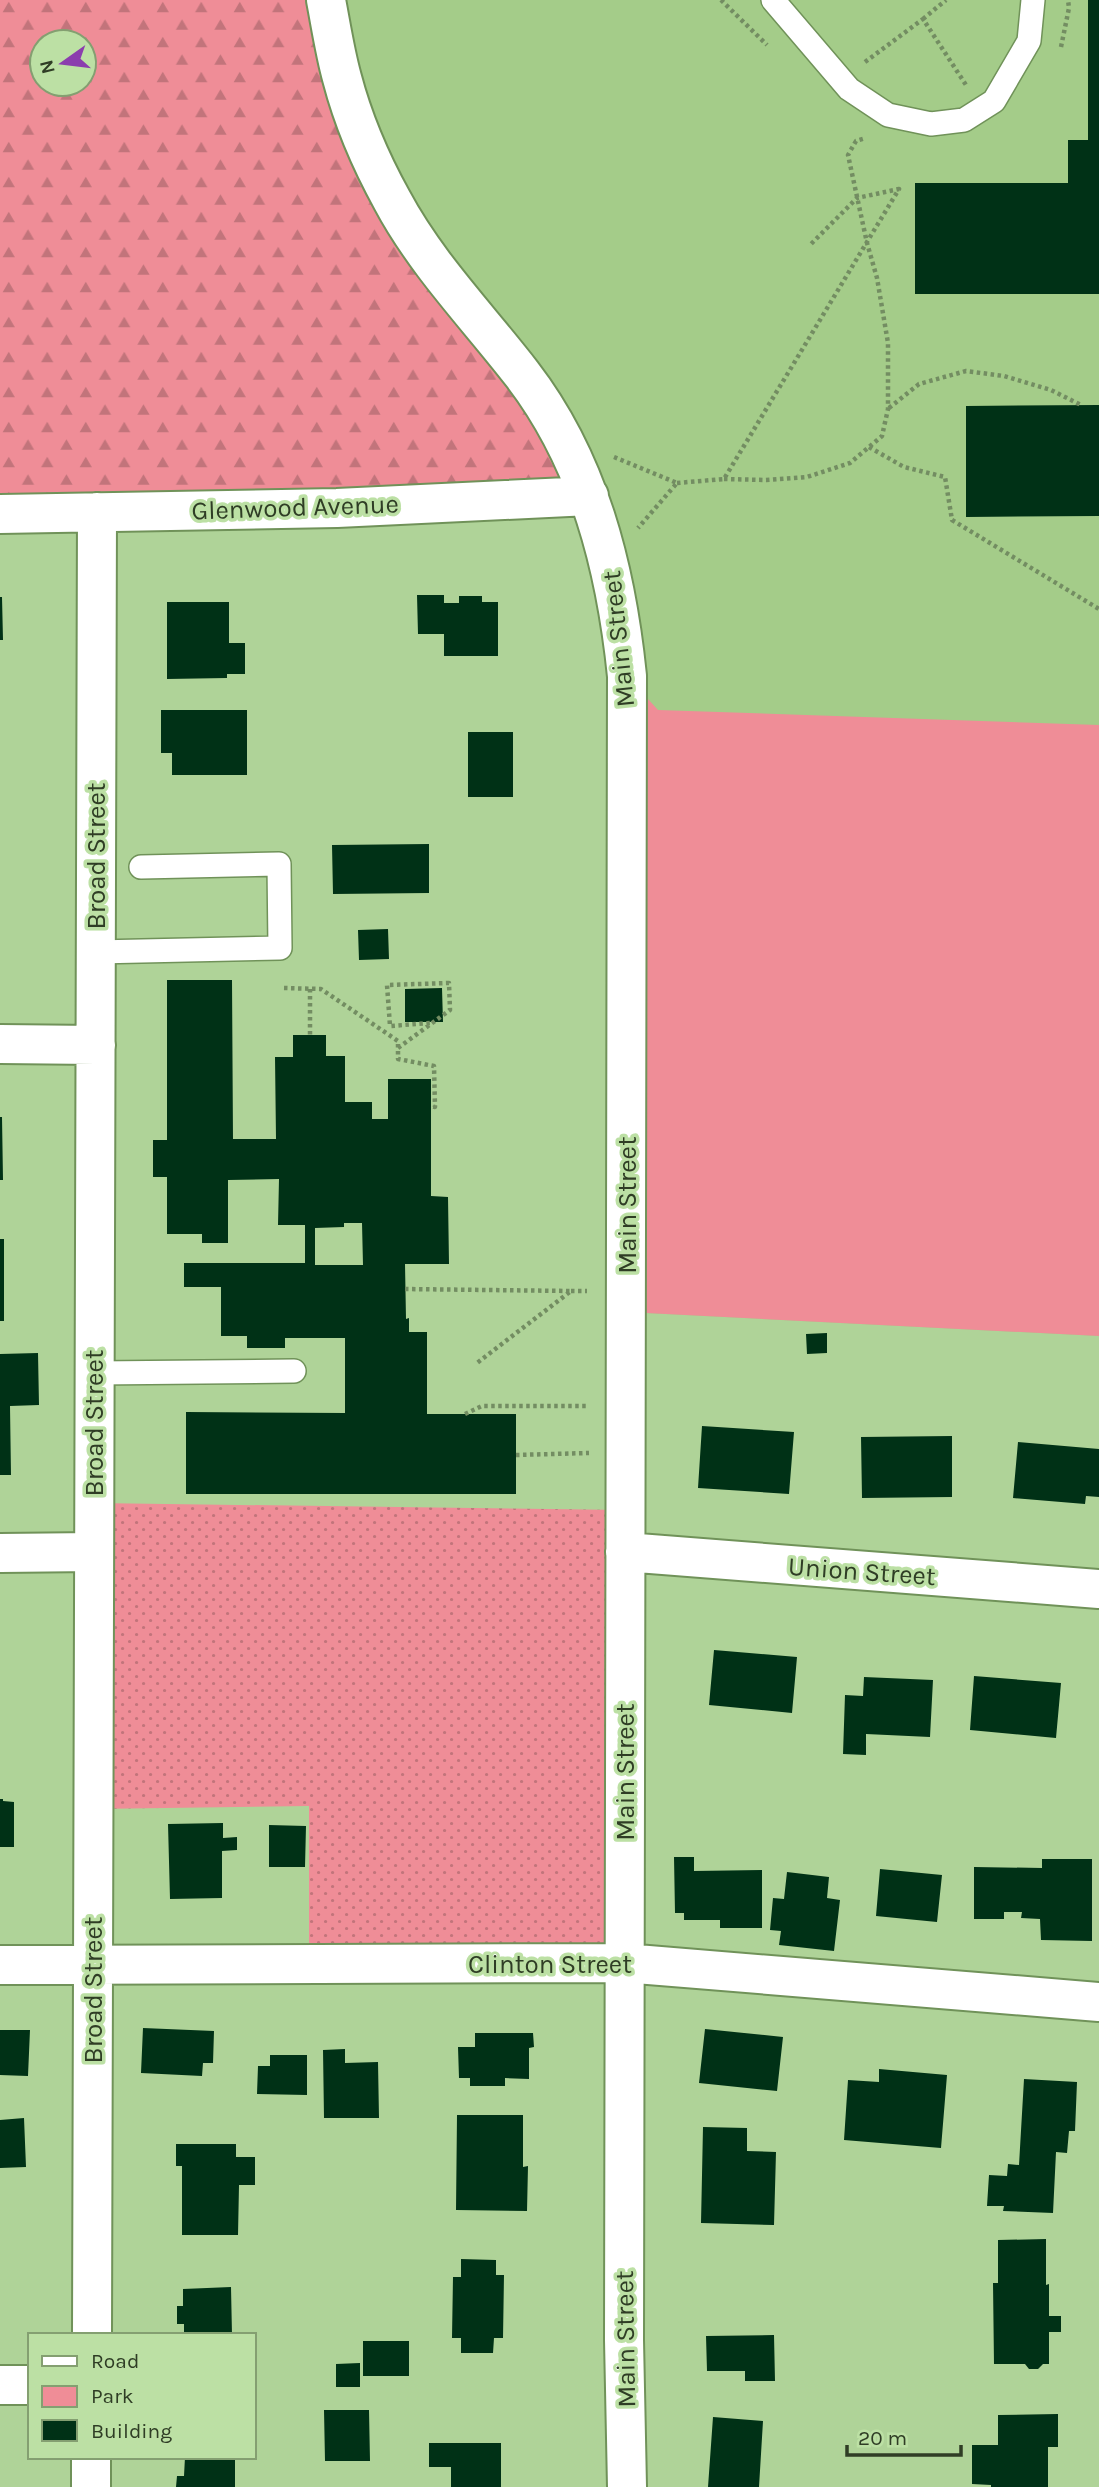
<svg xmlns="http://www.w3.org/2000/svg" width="1099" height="2487" font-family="Karla,sans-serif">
<defs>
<pattern id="grass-dots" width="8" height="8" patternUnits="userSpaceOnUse" patternTransform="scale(1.75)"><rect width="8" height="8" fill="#ef8d97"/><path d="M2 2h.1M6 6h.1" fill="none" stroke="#c2747b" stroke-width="1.8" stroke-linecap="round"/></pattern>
<pattern id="forest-firs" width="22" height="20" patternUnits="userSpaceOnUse" patternTransform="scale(1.75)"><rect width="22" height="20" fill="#ef8d97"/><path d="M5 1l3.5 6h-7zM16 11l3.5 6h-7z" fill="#c2747b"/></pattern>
</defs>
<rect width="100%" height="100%" fill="#afd398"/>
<path fill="#a4cc89" d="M326,0H1099V1336L626,1312L610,560L432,264Z"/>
<path fill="url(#grass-dots)" d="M94,1503L626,1510L624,1963L309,1964V1806L93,1809Z"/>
<path fill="url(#forest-firs)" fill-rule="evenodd" d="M0,0H326L341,77L589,496L0,514ZM42,42H84V84H42Z"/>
<path fill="#ef8d97" d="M627,676L658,710L1099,725V1336L626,1312Z"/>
<path fill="#003116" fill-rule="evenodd" d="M1088,0H1099V294H915V183H1068V140H1088Z
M1099,405V516L966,517V406Z
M417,595H444V603H459V596H482V602H498V656H444V634H418Z
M0,597H2L3,640H0Z
M167,602H229V643H245V674H227V678L167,679Z
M161,710H247V775H172V753H161Z
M468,732H513V797H468Z
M429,844V893L333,894L332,845Z
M388,929L389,959L359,960L358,930Z
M167,980H232L233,1139H276L275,1057H293V1035H326V1056H345V1102H372V1119H388V1079H431V1196L448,1197L449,1264H405L406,1319L409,1318V1332H427V1414H516V1494H186V1412L345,1413V1338H285V1348H247V1336H221V1287H184V1263H305V1225H278L279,1179L228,1180V1243H202V1234H167V1177H153V1140H167ZM344,1223H362L363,1265H315V1228L344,1227Z
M442,988L443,1022H405V989Z
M0,1117H2L3,1180H0Z
M0,1239H4V1321H0Z
M827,1333V1353L807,1354L806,1334Z
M38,1353L39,1405L10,1406L11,1475H0V1354Z
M702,1426L794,1432L789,1494L698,1488Z
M952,1436V1497L862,1498L861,1437Z
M1018,1442L1099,1449V1497L1086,1496L1085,1504L1013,1498Z
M714,1650L797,1657L792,1713L709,1705Z
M974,1676L1061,1683L1056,1738L970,1730Z
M864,1677L933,1680L930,1737L866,1734V1755L843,1754L845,1695L863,1696Z
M0,1799H3V1801L14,1802V1847H0Z
M223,1823V1838L237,1837V1850L222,1851V1898L170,1899L168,1824Z
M269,1825L306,1826L305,1867H269Z
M674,1857H694V1871L762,1870V1928H720V1920H684V1913H675Z
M1042,1859H1092V1941L1041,1940L1040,1919L1021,1918L1022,1912H1004V1919H974V1867L1042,1868Z
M880,1869L942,1875L937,1922L876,1916Z
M787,1872L829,1877L827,1898L840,1900L834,1951L779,1945L781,1931L770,1930L773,1898L784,1899Z
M143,2028L214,2031L213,2063H203L202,2076L141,2073Z
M705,2029L783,2037L777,2091L699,2083Z
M0,2030H30L28,2076L0,2075Z
M475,2033H533L534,2047L529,2048V2079L505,2078V2086H470V2078H459L458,2047H475Z
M345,2049V2063L378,2062L379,2118H324L323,2050Z
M270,2055H307V2095L257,2094L258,2066H270Z
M879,2069L947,2075L941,2148L844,2140L848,2080L879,2082Z
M1024,2079L1077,2082L1075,2131H1069L1067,2153L1056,2152L1053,2213L1003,2211L1004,2206H987L989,2175L1007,2176L1008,2164L1019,2165Z
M457,2115H523V2167L528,2166L527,2211L456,2210Z
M24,2118L26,2167L0,2168V2120Z
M703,2127L747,2128V2151L776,2152L774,2225L701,2223Z
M176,2144H236V2157H255V2185H239L238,2235H182V2166H176Z
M1046,2239V2285L1049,2284V2316H1061V2332H1049V2364H1043L1038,2369H1029L1025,2364H994L993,2283H998V2240Z
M461,2259L496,2260V2275H504L503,2338H494L493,2353H461V2338H452L453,2277H461Z
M231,2287L232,2335H184V2324H177V2306H183V2289Z
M774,2335L775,2381H745V2371H707L706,2336Z
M363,2341H409V2376H363Z
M360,2363V2387H336V2364Z
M324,2410H369L370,2461H325Z
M1058,2414V2447H1048V2487H991V2485L972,2484V2445H998V2415Z
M713,2417L763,2421L759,2487H708Z
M429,2443H501V2487H451V2467H429Z
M185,2457H235V2487H176L177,2476H184Z"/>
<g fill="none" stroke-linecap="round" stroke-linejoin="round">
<g stroke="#709259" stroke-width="26">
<path id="service" d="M773,0L849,89L888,115L931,124L964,120L994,101L1029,41L1033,0
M96,952L280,948L279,864L141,867
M95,1373L294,1371"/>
</g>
<g stroke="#709259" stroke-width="42">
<path id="minor" d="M326,0C331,26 335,53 342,78C353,120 371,162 392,200C426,264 478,317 522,374C589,461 616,568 627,676L624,2340L627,2487
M0,514L337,508L589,496
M0,1044L96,1045
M625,1552L1099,1589
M0,1553L94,1552
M0,1965L624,1963L1099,2002
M92,2335L97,512
M0,2385H30
M91,2487V2457"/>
</g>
<path stroke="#738d62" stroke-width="4.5" stroke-dasharray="3.5 3.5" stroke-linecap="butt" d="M721,0L767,45
M923,19L946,0
M1061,47L1069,8L1068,0
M865,62L923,19L966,85
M889,408L919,384L966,371L1004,376L1051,390L1081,405
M869,447L904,467L945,477L952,520L1099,609
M614,457L677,483L638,528
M724,479L766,480L807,477L850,463L882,436L888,409V343L877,278L867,243L848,155L856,141L866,138
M677,483L724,479L899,189L857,198L809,246
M284,988L321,989L398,1041V1059L434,1066L435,1107L430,1106
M310,989V1035
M398,1048L450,1010L449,983L387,985L390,1026L431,1023
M405,1289L571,1291L477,1363
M571,1291H587
M465,1414L482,1406H588
M516,1455L589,1453"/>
<use href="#service" stroke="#fff" stroke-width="23"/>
<use href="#minor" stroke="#fff" stroke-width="38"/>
</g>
<g text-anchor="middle" stroke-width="7" stroke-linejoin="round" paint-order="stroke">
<g font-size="26" fill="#2f3d25" stroke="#bce0a4">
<text transform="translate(295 507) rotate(-2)" y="9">Glenwood Avenue</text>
<text transform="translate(618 639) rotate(-96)" y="9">Main Street</text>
<text transform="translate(96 856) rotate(-90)" y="9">Broad Street</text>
<text transform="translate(627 1205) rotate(-90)" y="9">Main Street</text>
<text transform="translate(94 1423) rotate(-90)" y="9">Broad Street</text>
<text transform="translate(862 1571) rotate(4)" y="9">Union Street</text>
<text transform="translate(625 1772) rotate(-90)" y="9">Main Street</text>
<text x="550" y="1973">Clinton Street</text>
<text transform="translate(93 1990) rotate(-90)" y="9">Broad Street</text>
<text transform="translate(625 2339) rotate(-91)" y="9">Main Street</text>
</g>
</g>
<rect x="28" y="2333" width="228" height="126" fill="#bce0a4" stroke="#849f71" stroke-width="2"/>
<rect x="42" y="2356" width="35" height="10" fill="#ffffff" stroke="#849f71" stroke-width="2"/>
<text x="91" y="2368" font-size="21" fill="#2f3d25">Road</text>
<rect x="42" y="2386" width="35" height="21" fill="#ef8d97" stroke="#849f71" stroke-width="2"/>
<text x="91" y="2403" font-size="21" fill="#2f3d25">Park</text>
<rect x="42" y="2420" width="35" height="21" fill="#003116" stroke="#849f71" stroke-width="2"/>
<text x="91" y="2438" font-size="21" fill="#2f3d25">Building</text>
<g transform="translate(63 63) rotate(256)"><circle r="33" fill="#bce0a4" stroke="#849f71" stroke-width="2"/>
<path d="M0-5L12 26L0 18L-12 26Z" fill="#8b3dae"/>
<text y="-10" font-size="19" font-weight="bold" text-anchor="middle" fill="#2f3d25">N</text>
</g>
<path d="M847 2445v10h114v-10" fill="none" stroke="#2f3d25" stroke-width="3.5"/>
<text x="858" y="2445" font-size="21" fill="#2f3d25" stroke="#bce0a4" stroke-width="5" paint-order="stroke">20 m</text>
</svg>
